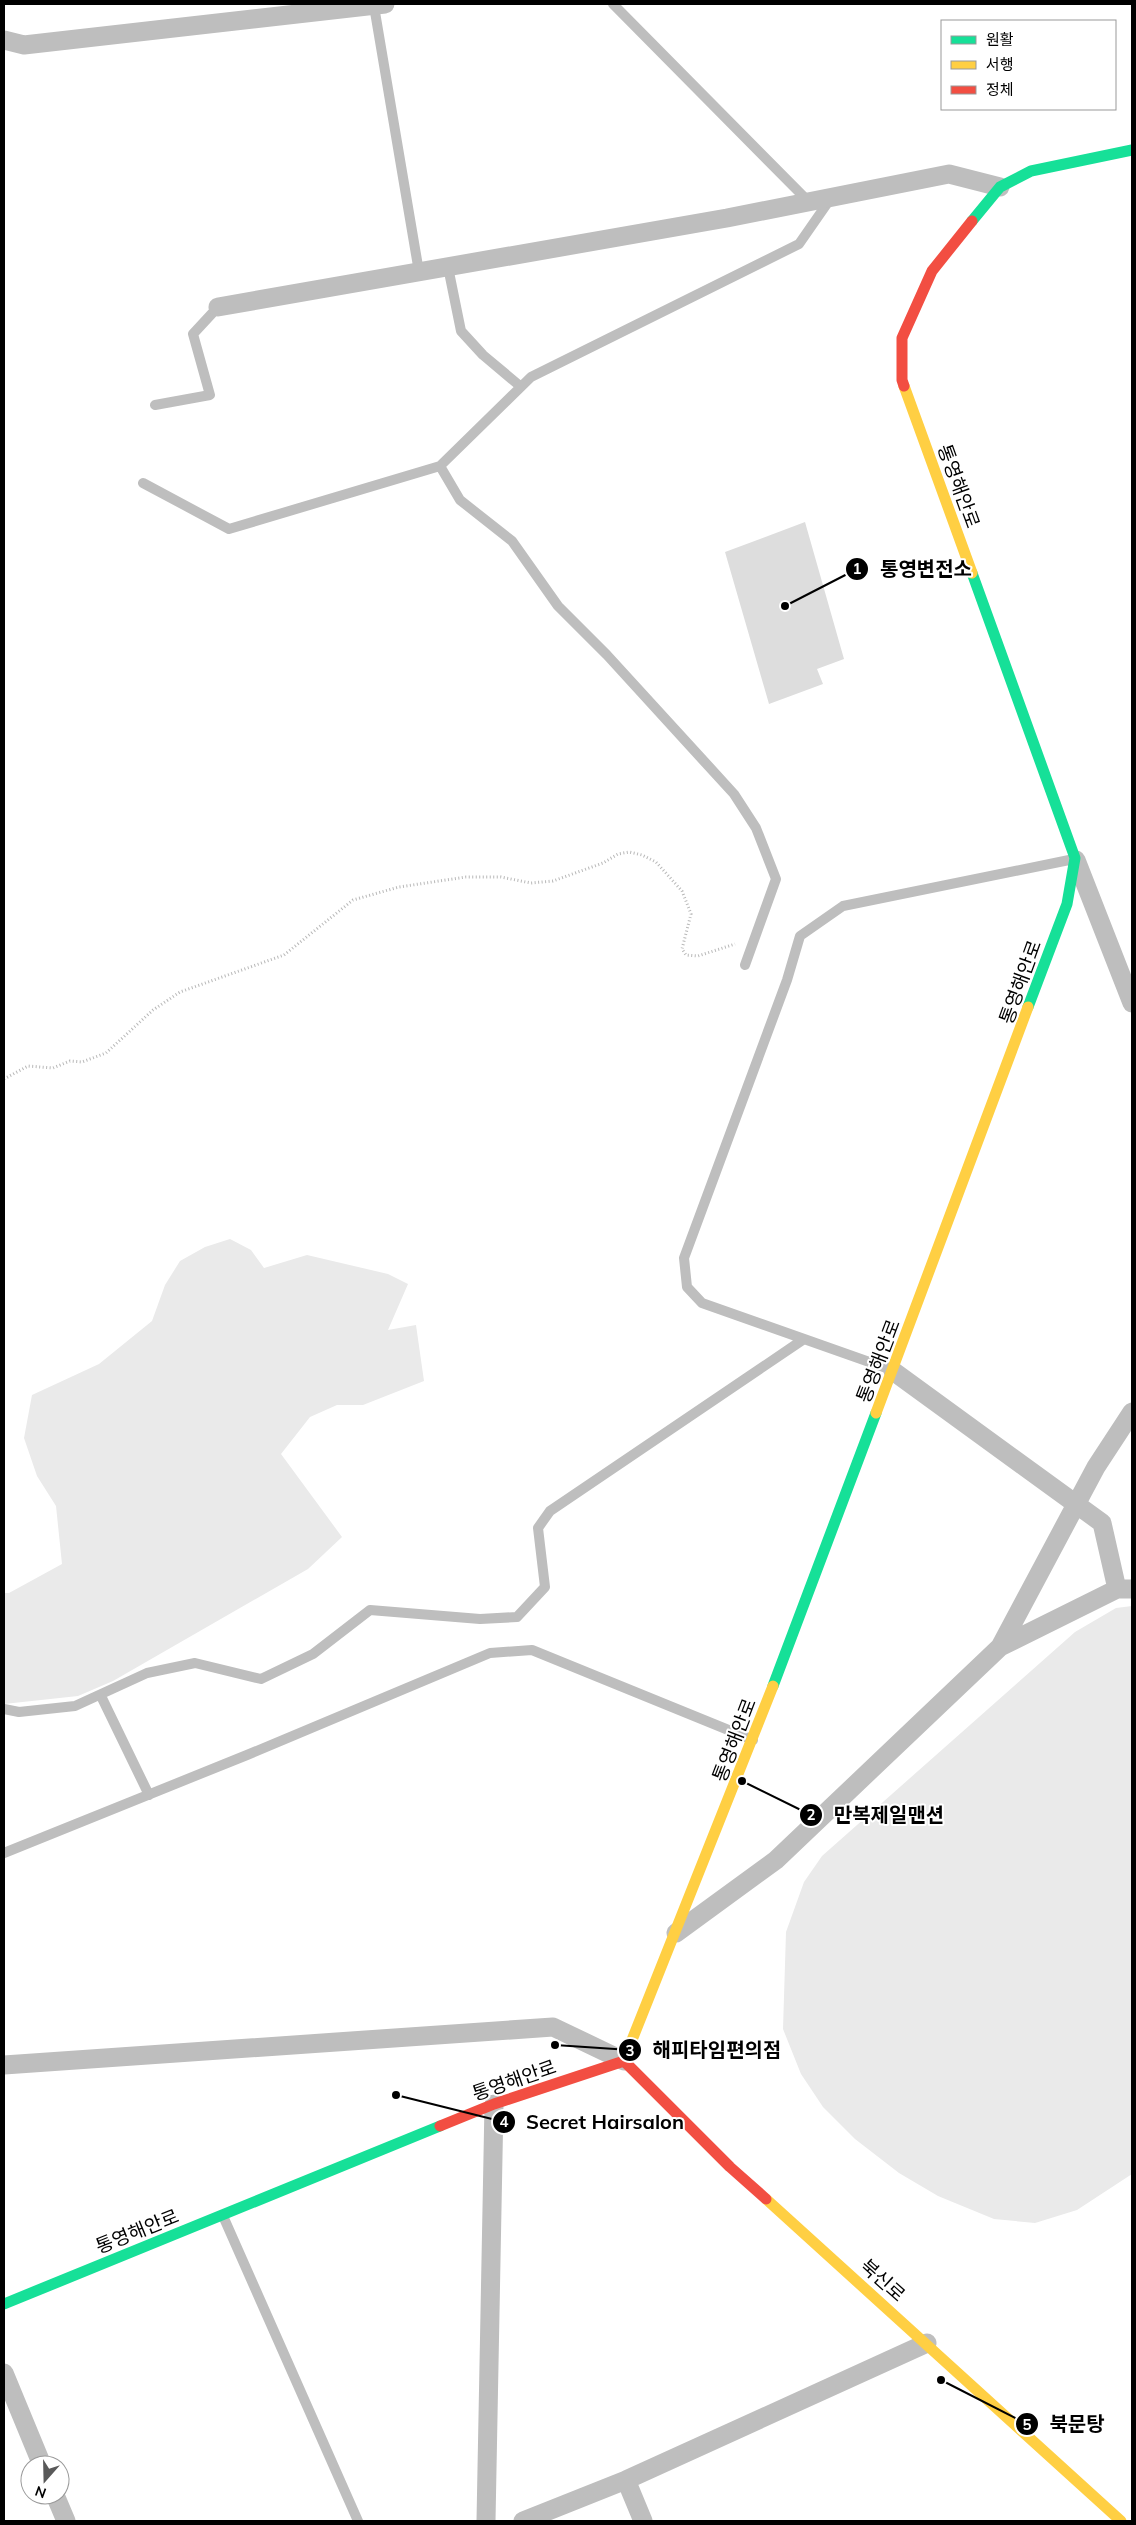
<svg xmlns="http://www.w3.org/2000/svg" width="1136" height="2525" font-family="Mulish,'Noto Sans KR',sans-serif">
<rect width="100%" height="100%" fill="#fff"/>
<path fill="#eaeaea" d="M230,1239L251,1250L264,1268L307,1255L388,1274L408,1284L388,1330L416,1325L424,1381L363,1405H337L310,1417L281,1454L342,1537L308,1569L113,1681L78,1696L4,1704V1593H9L62,1564L56,1506L37,1476L24,1438L32,1395L99,1364L152,1321L165,1285L180,1261L205,1247Z
M1132,1606V2174L1077,2210L1035,2223L994,2219L938,2196L899,2173L855,2139L823,2107L801,2074L783,2029L786,1932L804,1882L822,1856L1075,1632L1116,1608Z"/>
<path fill="#ddd" d="M805,522L844,659L817,669L823,684L769,704L725,552Z"/>
<g fill="none" stroke-linecap="round" stroke-linejoin="round">
<path stroke="#b8b8b8" stroke-width="3" stroke-dasharray="1 2.5" stroke-linecap="butt" d="M4,1079L28,1066L53,1068L70,1061L82,1062L106,1053L153,1010L180,992L284,955L353,900L399,887L466,877H501L531,883L553,881L603,863L618,854L629,852L642,855L656,862L682,891L691,914L682,949L686,955L698,956L735,944"/>
<path stroke="#bebebe" stroke-width="10" d="M613,4L809,202
M374,6L419,272
M448,267L461,331L483,355L520,386
M155,405L210,395L193,334L218,307
M440,466L460,500L512,541L558,606L607,655L734,794L756,828L776,879L745,965
M143,483L229,529L440,466L531,377L799,244L831,198
M892,1370L702,1303L687,1287L684,1258L787,980L800,936L843,906L1074,859
M101,1696L149,1795
M4,1709L19,1712L75,1706L147,1673L195,1663L261,1679L313,1654L370,1610L480,1619L517,1617L545,1587L538,1528L550,1511L804,1339
M4,1853L247,1755L490,1653L532,1650L753,1740
M223,2216L358,2521"/>
<path stroke="#bebebe" stroke-width="19" d="M4,40L24,45L385,4
M218,307L727,218L949,174L1000,187
M1076,860L1132,1003
M893,1371L1102,1523L1117,1589
M1000,1647L1117,1589H1132
M676,1933L776,1860L1000,1647L1096,1467L1132,1412
M4,2065L553,2027L624,2061
M4,2373L42,2465
M626,2480L643,2521
M55,2495L66,2521
M486,2521L494,2104
M523,2521L626,2480L927,2343"/>
<path stroke="#16e098" stroke-width="11" d="M972,221L1000,187L1031,171L1132,150
M972,573L1075,858L1067,904L1028,1007
M773,1686L876,1413
M4,2304L440,2126"/>
<path stroke="#ffcf43" stroke-width="11" d="M904,386L972,573
M876,1413L1028,1007
M628,2050L773,1686
M766,2199L1121,2521"/>
<path stroke="#f24e42" stroke-width="11" d="M904,386L902,380V338L932,271L972,221
M624,2061L730,2167L766,2199
M440,2126L494,2104L624,2061L628,2050"/>
</g>
<g text-anchor="middle" stroke-width="4" stroke-linejoin="round" paint-order="stroke">
<g font-size="19" fill="#000" stroke="#fff">
<text transform="translate(959 486) rotate(70)" y="7">통영해안로</text>
<text transform="translate(1020 982) rotate(-70)" y="7">통영해안로</text>
<text transform="translate(878 1361) rotate(-69)" y="7">통영해안로</text>
<text transform="translate(734 1740) rotate(-69)" y="7">통영해안로</text>
<text transform="translate(514 2080) rotate(-19)" y="7">통영해안로</text>
<text transform="translate(137 2231) rotate(-22)" y="7">통영해안로</text>
<text transform="translate(883 2280) rotate(42)" y="7">북신로</text>
</g>
</g>
<path fill="none" stroke="#000" stroke-width="2" d="M785 606L857 569M742 1781L811 1815M555 2045L630 2050M396 2095L504 2122M941 2380L1027 2424"/>
<g fill="#000" stroke="#fff" stroke-width="2">
<circle cx="785" cy="606" r="5"/>
<circle cx="742" cy="1781" r="5"/>
<circle cx="555" cy="2045" r="5"/>
<circle cx="396" cy="2095" r="5"/>
<circle cx="941" cy="2380" r="5"/>
<circle cx="857" cy="569" r="12"/>
<circle cx="811" cy="1815" r="12"/>
<circle cx="630" cy="2050" r="12"/>
<circle cx="504" cy="2122" r="12"/>
<circle cx="1027" cy="2424" r="12"/>
</g>
<g font-size="15" text-anchor="middle" font-weight="bold" fill="#fff">
<text x="857" y="574">1</text>
<text x="811" y="1820">2</text>
<text x="630" y="2056">3</text>
<text x="504" y="2127">4</text>
<text x="1027" y="2430">5</text>
</g>
<g font-size="20" text-anchor="middle" font-weight="bold" fill="#000" stroke="#fff" stroke-width="4" stroke-linejoin="round" paint-order="stroke">
<text x="926" y="576">통영변전소</text>
<text x="889" y="1822">만복제일맨션</text>
<text x="717" y="2057">해피타임편의점</text>
<text x="605" y="2129">Secret Hairsalon</text>
<text x="1077" y="2431">북문탕</text>
</g>
<rect width="1136" height="2525" fill="none" stroke="#000000" stroke-width="10"/>
<rect x="941" y="20" width="175" height="90" fill="#ffffff" stroke="#999999"/>
<rect x="951" y="36" width="25" height="8" fill="#16e098" stroke="#999999"/>
<text x="986" y="45" font-size="15" fill="#000000">원활</text>
<rect x="951" y="61" width="25" height="8" fill="#ffcf43" stroke="#999999"/>
<text x="986" y="70" font-size="15" fill="#000000">서행</text>
<rect x="951" y="86" width="25" height="8" fill="#f24e42" stroke="#999999"/>
<text x="986" y="95" font-size="15" fill="#000000">정체</text>
<g transform="translate(45 2480) rotate(200)"><circle r="24" fill="#ffffff" stroke="#999999"/>
<path d="M0-4L9 19L0 12L-9 19Z" fill="#595959"/>
<text y="-8" font-size="14" font-weight="bold" text-anchor="middle" fill="#000000">N</text>
</g>
</svg>
